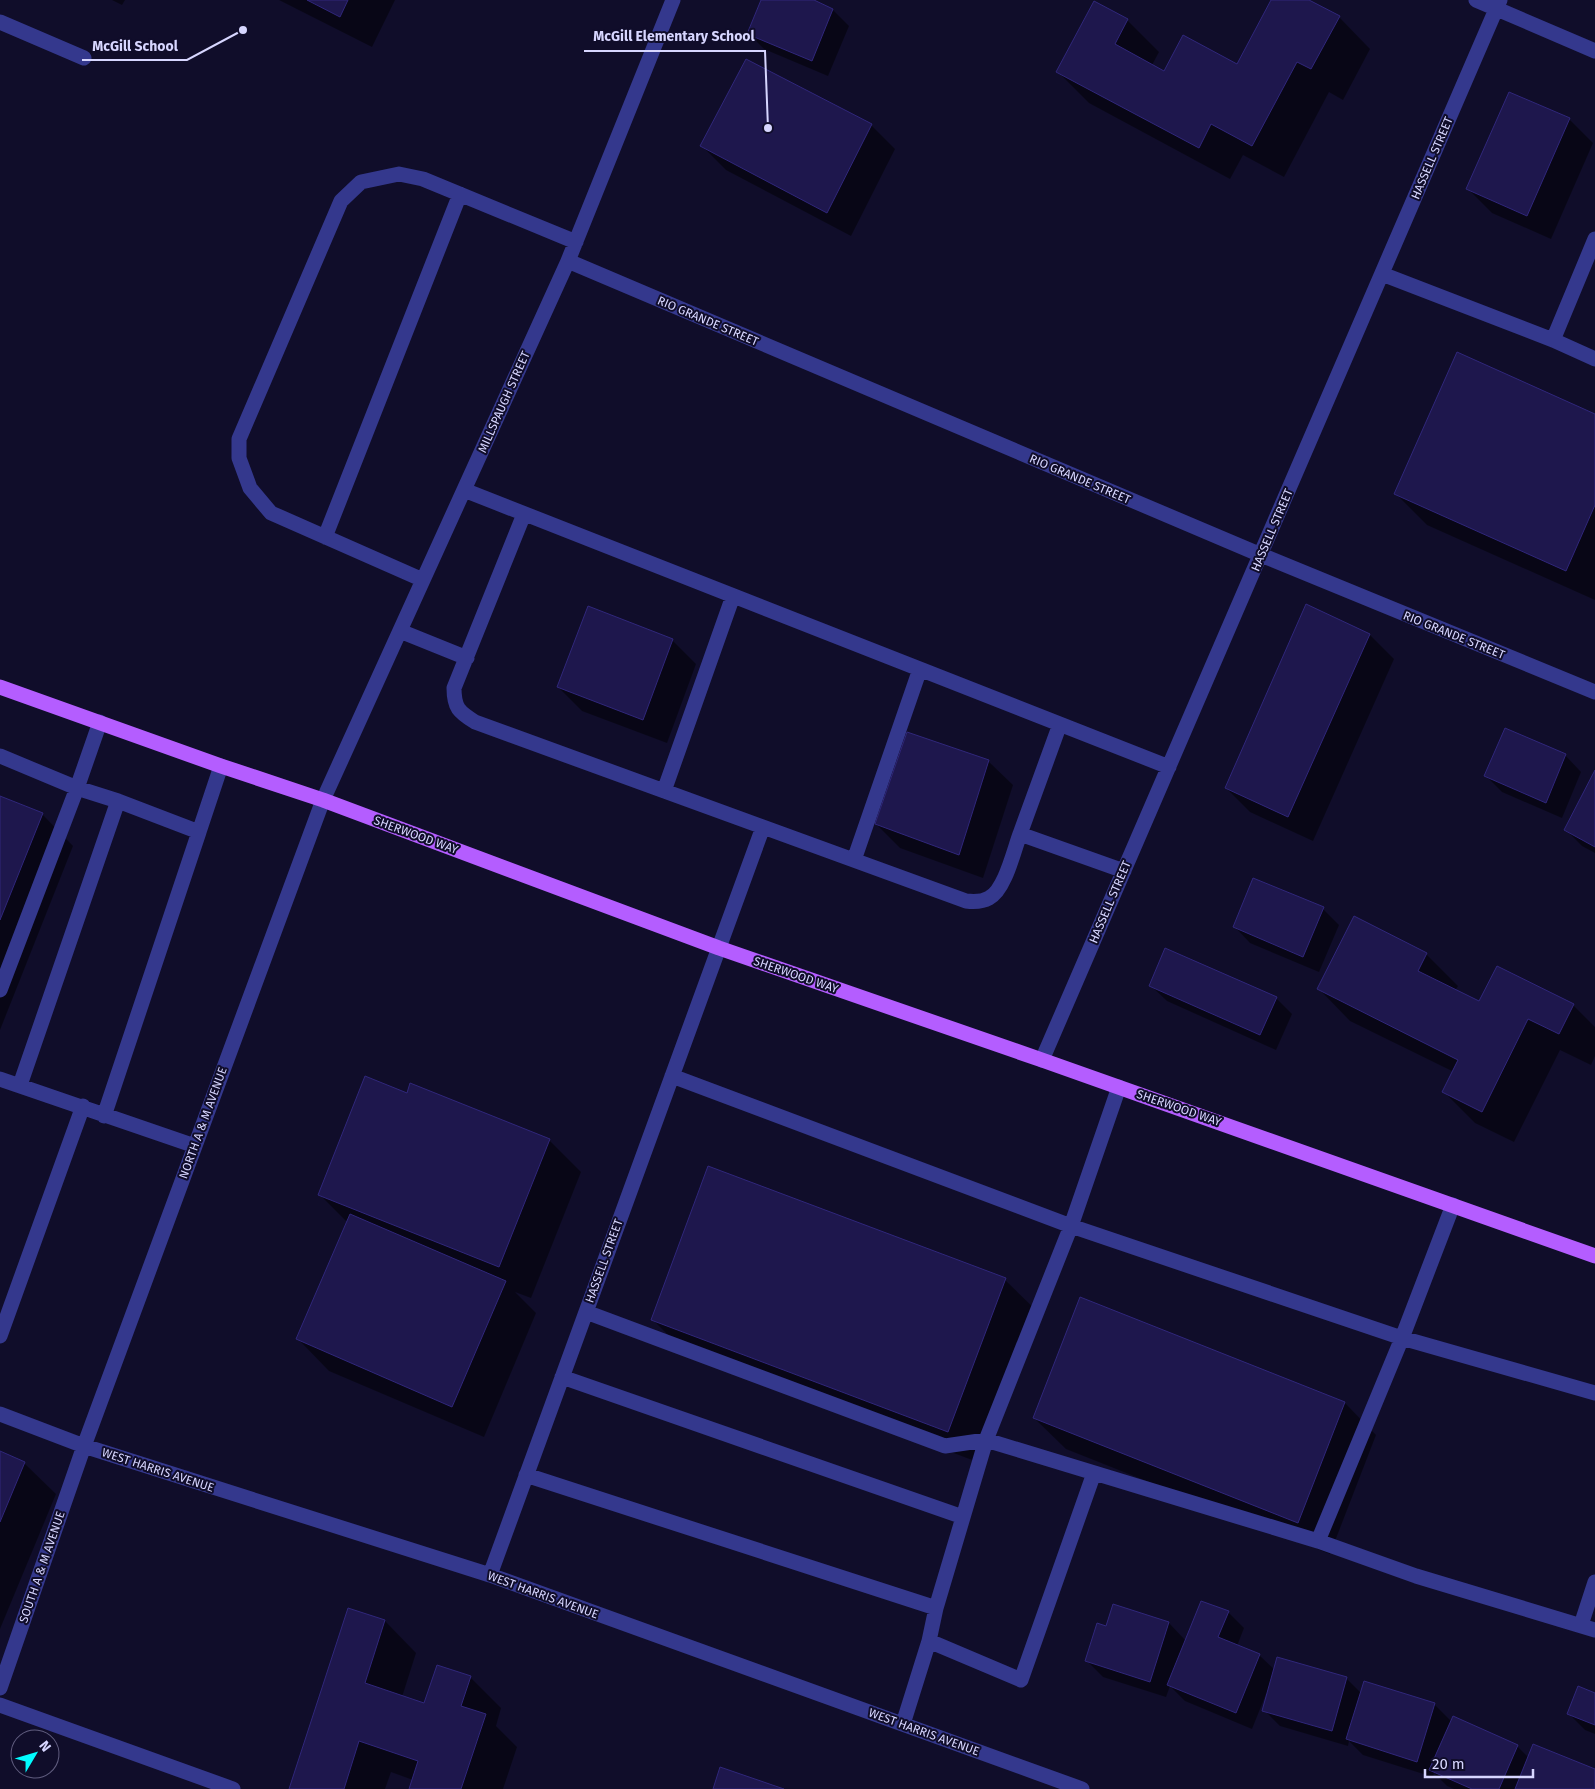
<svg xmlns="http://www.w3.org/2000/svg" width="1595" height="1789" font-family="'Fira Sans',sans-serif">
<rect width="100%" height="100%" fill="#100d2a"/>
<path fill="#0007" d="M112,0H125L122,5Z
M279,0H395L372,47Z
M762,0H811L833,10L849,26L828,76L764,49L748,33Z
M1273,0H1307L1339,17L1370,49L1343,100L1329,92L1284,177L1243,155L1230,179L1089,103L1058,72L1127,20L1159,52L1152,65L1165,73L1238,66Z
M746,61L871,125L895,149L851,236L726,170L702,146Z
M1569,119L1593,143L1551,239L1492,213L1468,189Z
M1595,415V600L1427,525L1396,494Z
M1370,635L1394,659L1313,841L1250,812L1226,788Z
M672,640L696,664L667,743L582,711L558,687Z
M1565,755L1581,772L1562,818L1502,792L1486,776Z
M988,761L1013,785L983,878L900,848L876,824Z
M1595,773V853L1582,846L1566,830Z
M0,797L42,814L73,846L0,1030Z
M1323,909L1339,925L1319,972L1250,943L1234,926Z
M1426,954L1458,986L1455,991L1480,1003L1573,1005L1595,1027V1056L1591,1065L1560,1050L1514,1142L1475,1123L1444,1092L1454,1072L1350,1021L1319,989Z
M1150,985L1276,998L1292,1014L1276,1050L1167,1001Z
M408,1095L549,1140L581,1172L531,1298L515,1292L536,1313L484,1437L329,1371L298,1339L348,1223L319,1194Z
M1005,1280L1037,1311L980,1463L684,1351L652,1319Z
M1081,1299L1345,1403L1376,1435L1330,1554L1066,1449L1034,1418Z
M0,1453L24,1463L56,1494L0,1629Z
M1228,1612L1244,1628L1237,1646L1259,1655L1275,1670L1346,1678L1362,1694L1434,1704L1452,1722L1517,1746L1529,1758L1595,1770V1789H1454L1447,1786L1434,1773L1433,1777L1363,1755L1349,1741L1348,1746L1280,1726L1264,1710L1268,1694H1266L1252,1729L1185,1701L1170,1686L1166,1697L1103,1677L1087,1661L1107,1628L1169,1623L1186,1641Z
M385,1621L416,1653L402,1697L425,1705L470,1677L501,1708L496,1726L517,1747L503,1789H410L413,1780L391,1772L385,1789H290Z
M1595,1694V1734L1585,1730L1569,1714Z"/>
<path fill="#1e174d" stroke="#30277b" d="M307,0H348L340,17Z
M761,0H814L833,9L812,61L747,34Z
M1271,0H1309L1340,16L1311,69L1297,62L1252,146L1211,124L1199,148L1056,72L1094,1L1128,19L1115,44L1164,71L1183,35L1237,64Z
M746,59L872,124L827,213L700,146Z
M1509,92L1570,118L1527,216L1466,189Z
M1457,352L1595,414V505L1566,571L1394,494Z
M1306,604L1370,634L1288,817L1225,788Z
M588,606L673,639L643,720L557,687Z
M1505,728L1566,754L1546,803L1484,776Z
M907,732L989,760L959,855L875,824Z
M1595,770V847L1564,830Z
M0,796L43,813L0,920Z
M1253,878L1324,907L1303,957L1233,927Z
M1354,916L1427,953L1418,971L1479,1001L1497,966L1574,1004L1559,1034L1528,1019L1482,1112L1442,1092L1458,1060L1317,989Z
M1165,948L1277,997L1260,1035L1149,986Z
M365,1076L407,1093L410,1083L550,1139L499,1267L318,1195Z
M708,1166L1006,1278L948,1432L651,1320Z
M350,1214L506,1281L452,1407L296,1339Z
M1080,1297L1345,1402L1298,1523L1033,1418Z
M0,1451L25,1462L0,1522Z
M1201,1601L1229,1611L1218,1637L1260,1654L1236,1713L1167,1685Z
M1113,1604L1169,1622L1150,1682L1085,1661L1097,1623L1106,1626Z
M348,1608L385,1620L365,1683L424,1703L437,1665L471,1676L461,1706L486,1714L461,1789H409L418,1761L359,1741L344,1789H289Z
M1277,1657L1347,1677L1332,1731L1262,1711Z
M1364,1681L1435,1703L1417,1762L1346,1739Z
M1578,1686L1595,1693V1725L1567,1714Z
M1453,1716L1518,1745L1499,1789H1472L1429,1770Z
M1533,1744L1595,1769V1789H1515Z
M720,1767L784,1789H713Z"/>
<g fill="none" stroke-linecap="round" stroke-linejoin="round">
<path stroke="#34388d" stroke-width="15" d="M1476,0L1595,51
M0,22L84,58
M568,261L1261,555L1595,692
M1382,274L1553,340L1595,359
M1553,340L1595,239
M464,490L1169,767
M524,514L454,688C454,708 459,712 475,722L966,901C974,902 982,902 989,898C1005,890 1014,850 1020,834
M325,537L460,194
M423,580L271,513L250,488L239,458V439L341,201L361,182L399,174L423,179L576,242
M400,631L467,658
M1060,724L1020,834L1124,871
M0,756L77,788L100,722
M664,791L733,596
M199,832L221,766
M854,860L920,669
M0,990L77,788L118,801L199,832L104,1116
M1042,1060L1500,0
M672,1076L1071,1226L1402,1338L1595,1393
M0,1079L195,1146
M20,1085L118,801
M586,1312L945,1446L986,1440L1318,1541L1416,1576L1595,1630
M0,1336L83,1106
M562,1377L963,1517
M0,1414L84,1446L490,1575L1082,1789
M526,1475L936,1608L986,1440L1071,1226L1119,1087
M1318,1541L1402,1338L1453,1205
M490,1575L763,827
M936,1608L929,1641L1021,1680L1094,1473
M1581,1625L1595,1582
M0,1688L84,1446L323,800L568,261L673,0
M0,1705L233,1789
M903,1724L929,1641"/>
<path stroke="#b45dff" stroke-width="15" d="M0,687L221,766L323,800L719,948L1042,1060L1595,1256"/>
</g>
<g text-anchor="middle" stroke-width="4" stroke-linejoin="round" paint-order="stroke">
<g font-size="12" fill="#d7d6ff" stroke="#100d2a">
<text transform="translate(1432 158) rotate(-67)" y="4">HASSELL STREET</text>
<text transform="translate(708 321) rotate(23)" y="4">RIO GRANDE STREET</text>
<text transform="translate(504 402) rotate(-66)" y="4">MILLSPAUGH STREET</text>
<text transform="translate(1080 479) rotate(23)" y="4">RIO GRANDE STREET</text>
<text transform="translate(1272 530) rotate(-67)" y="4">HASSELL STREET</text>
<text transform="translate(1454 635) rotate(22)" y="4">RIO GRANDE STREET</text>
<text transform="translate(416 835) rotate(20)" y="4">SHERWOOD WAY</text>
<text transform="translate(1110 902) rotate(-67)" y="4">HASSELL STREET</text>
<text transform="translate(796 975) rotate(19)" y="4">SHERWOOD WAY</text>
<text transform="translate(1179 1108) rotate(19)" y="4">SHERWOOD WAY</text>
<text transform="translate(203 1123) rotate(-70)" y="4">NORTH A &amp; M AVENUE</text>
<text transform="translate(604 1261) rotate(-70)" y="4">HASSELL STREET</text>
<text transform="translate(158 1470) rotate(18)" y="4">WEST HARRIS AVENUE</text>
<text transform="translate(42 1567) rotate(-71)" y="4">SOUTH A &amp; M AVENUE</text>
<text transform="translate(543 1595) rotate(20)" y="4">WEST HARRIS AVENUE</text>
<text transform="translate(924 1732) rotate(20)" y="4">WEST HARRIS AVENUE</text>
</g>
</g>
<path fill="none" stroke="#d7d6ff" stroke-width="2" d="M768 128L765 51H584M243 30L187 60H82"/>
<g fill="#d7d6ff" stroke="#100d2a" stroke-width="2">
<circle cx="768" cy="128" r="5"/>
<circle cx="243" cy="30" r="5"/>
</g>
<g font-size="14" text-anchor="middle" font-weight="bold" fill="#d7d6ff" stroke="#100d2a" stroke-width="4" stroke-linejoin="round" paint-order="stroke">
<text x="674" y="41">McGill Elementary School</text>
<text x="135" y="51">McGill School</text>
</g>
<g transform="translate(35 1754) rotate(52)"><circle r="24" fill="#100d2a" stroke="#605d7f"/>
<path d="M0-4L9 19L0 12L-9 19Z" fill="#02fcff"/>
<text y="-8" font-size="14" font-weight="bold" text-anchor="middle" fill="#d7d6ff">N</text>
</g>
<path d="M1425 1769v8h108v-8" fill="none" stroke="#d7d6ff" stroke-width="2.5"/>
<text x="1432" y="1769" font-size="15" fill="#d7d6ff" stroke="#100d2a" stroke-width="4" paint-order="stroke">20 m</text>
</svg>
